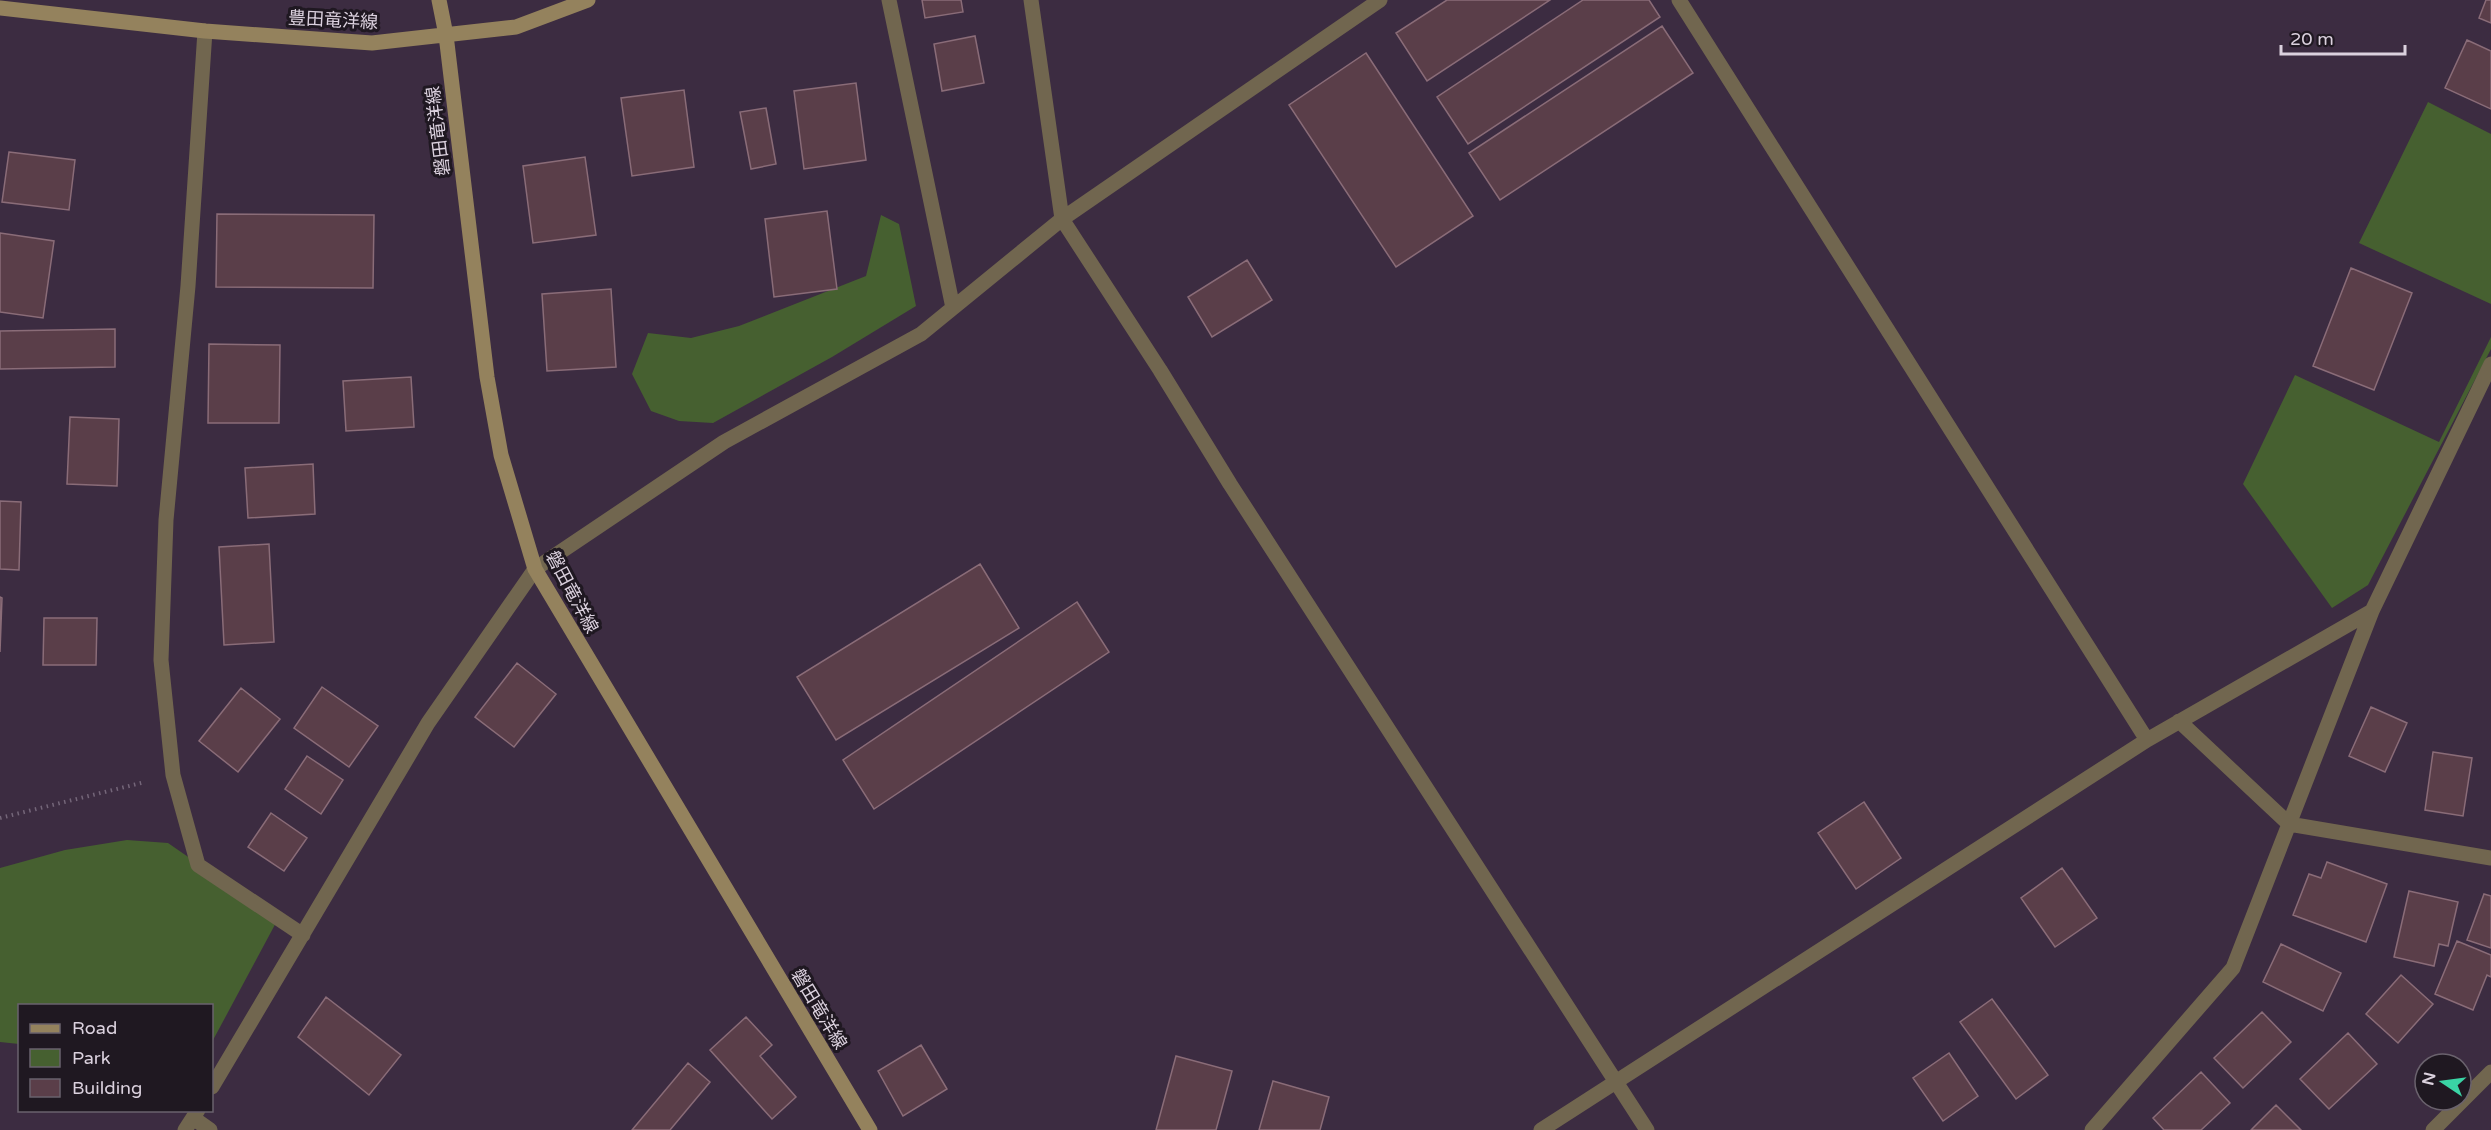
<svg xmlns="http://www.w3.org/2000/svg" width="2491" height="1130" font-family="'Varela Round','Noto Sans JP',sans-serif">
<rect width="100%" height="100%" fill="#3c2c41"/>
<path fill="#466030" d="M2428,102L2491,134V304L2359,243Z
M881,215L899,224L916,306L832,357L713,423L679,421L651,411L632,374L648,333L691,338L739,326L866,276Z
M2491,337V349L2368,585L2332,608L2243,484L2295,375L2439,442Z
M127,840L168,843L278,919L212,1042V1006H20L19,1044L0,1042V868L65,850Z"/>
<path fill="#5a3e49" stroke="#8a6c78" stroke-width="1.5" d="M922,0H961L963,12L925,18Z
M1447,0H1550L1427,81L1396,33Z
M1583,0H1649L1660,17L1468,144L1437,97Z
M2486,0H2491V23L2479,18Z
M1662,26L1693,73L1500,200L1469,153Z
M975,36L984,83L942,91L934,44Z
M2467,40L2491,51V109L2445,88Z
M1366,53L1473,216L1396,267L1289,105Z
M856,83L866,160L804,169L794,91Z
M684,90L694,167L632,176L621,98Z
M766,108L776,164L751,169L740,112Z
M9,152L75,160L69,210L2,202Z
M585,157L596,235L533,243L523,166Z
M827,211L837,289L774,297L765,219Z
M217,214L374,215L373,288L216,287Z
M0,233L54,241L43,318L0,312Z
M1247,260L1272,300L1212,337L1188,297Z
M2351,268L2412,293L2374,390L2313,366Z
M611,289L616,367L547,371L542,294Z
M115,329V367L0,369V331Z
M209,344L280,345L279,423H208Z
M411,377L414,427L346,431L343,381Z
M70,417L119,419L117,486L67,484Z
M313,464L315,514L248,518L245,468Z
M0,501L21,502L19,570L0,569Z
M269,544L274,642L224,645L219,547Z
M980,564L1019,628L836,740L797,677Z
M0,597L2,598L0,652Z
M1077,602L1109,652L874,809L843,760Z
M44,618H97L96,665H43Z
M517,663L556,694L514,747L475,717Z
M322,687L378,726L349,767L294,728Z
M241,688L280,719L238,772L199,741Z
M2371,707L2407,723L2385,772L2349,756Z
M2433,752L2472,758L2463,816L2425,810Z
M307,756L343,780L321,814L285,789Z
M1864,802L1901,858L1856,889L1818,833Z
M271,813L307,838L284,871L248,847Z
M2327,862L2387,884L2366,942L2293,915L2309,874L2321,878Z
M2062,868L2097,918L2055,947L2021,898Z
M2409,891L2458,902L2448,946L2439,944L2434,966L2394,957Z
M2484,894L2491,896V948L2467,940Z
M2457,941L2491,955V977L2487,975L2473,1010L2435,994Z
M2281,944L2341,973L2323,1011L2263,982Z
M2401,975L2433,1004L2398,1043L2366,1014Z
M326,997L401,1055L369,1095L298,1037Z
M1992,999L2048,1075L2016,1099L1960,1022Z
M2262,1012L2291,1042L2243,1088L2214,1058Z
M746,1017L772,1045L760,1056L796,1097L772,1119L710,1050Z
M2348,1033L2377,1064L2329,1109L2300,1079Z
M921,1045L947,1089L903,1116L878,1071Z
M1949,1053L1978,1096L1943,1121L1913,1078Z
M1176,1056L1232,1071L1216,1130H1156Z
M688,1063L710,1082L670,1130H632Z
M2201,1072L2230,1103L2201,1130H2164L2153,1118Z
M1273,1081L1329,1097L1320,1130H1259Z
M2276,1105L2301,1130H2251Z"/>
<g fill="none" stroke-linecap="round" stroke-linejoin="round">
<path stroke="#746679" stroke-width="4" stroke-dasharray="1.5 4.5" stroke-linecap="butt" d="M0,818L145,782"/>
<path stroke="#71664f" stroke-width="15" d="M889,0L953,308
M1031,0L1062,219L1160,370L1230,484L1647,1130
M1679,0L2147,740
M205,31L188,286L166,520L161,660L173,775L198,865L303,935
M2179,721L2289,824L2491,858
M212,1087L428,723L535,569L724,442L921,334L1062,219L1380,0
M193,1118L210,1130
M185,1130L198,1110
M1541,1130L2147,740L2372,611
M2092,1130L2233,968L2372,611L2491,364
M2433,1130L2491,1072"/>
<path stroke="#94825d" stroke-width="15" d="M439,0L446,35L487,377L501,455L535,569L870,1130
M0,8L205,31L372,43L516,27L588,0"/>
</g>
<g text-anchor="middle" stroke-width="6" stroke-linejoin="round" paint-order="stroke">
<g font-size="18" fill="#dbd1de" stroke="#1f1821">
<text transform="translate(333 20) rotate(3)" y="6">豊田竜洋線</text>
<text transform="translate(438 131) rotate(-97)" y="6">磐田竜洋線</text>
<text transform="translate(572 592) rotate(62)" y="6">磐田竜洋線</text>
<text transform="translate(819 1009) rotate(59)" y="6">磐田竜洋線</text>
</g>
</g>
<rect x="18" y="1004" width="195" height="108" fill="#1f1821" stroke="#6a626d" stroke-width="1.5"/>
<rect x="30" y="1024" width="30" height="9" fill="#94825d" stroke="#6a626d" stroke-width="1.5"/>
<text x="72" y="1034" font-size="18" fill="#dbd1de">Road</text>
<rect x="30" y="1049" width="30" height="18" fill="#466030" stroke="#6a626d" stroke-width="1.5"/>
<text x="72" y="1064" font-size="18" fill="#dbd1de">Park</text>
<rect x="30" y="1079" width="30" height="18" fill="#5a3e49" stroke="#6a626d" stroke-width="1.5"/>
<text x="72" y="1094" font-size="18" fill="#dbd1de">Building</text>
<g transform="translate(2443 1082) rotate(283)"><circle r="28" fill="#1f1821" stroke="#6a626d" stroke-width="1.5"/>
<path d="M0-4.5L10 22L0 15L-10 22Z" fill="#3ad4a5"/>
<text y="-9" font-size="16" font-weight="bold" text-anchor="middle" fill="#dbd1de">N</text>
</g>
<path d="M2281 45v9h124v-9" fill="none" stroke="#dbd1de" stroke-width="3"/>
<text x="2290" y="45" font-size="18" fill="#dbd1de" stroke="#1f1821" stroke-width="4.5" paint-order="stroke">20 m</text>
</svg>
